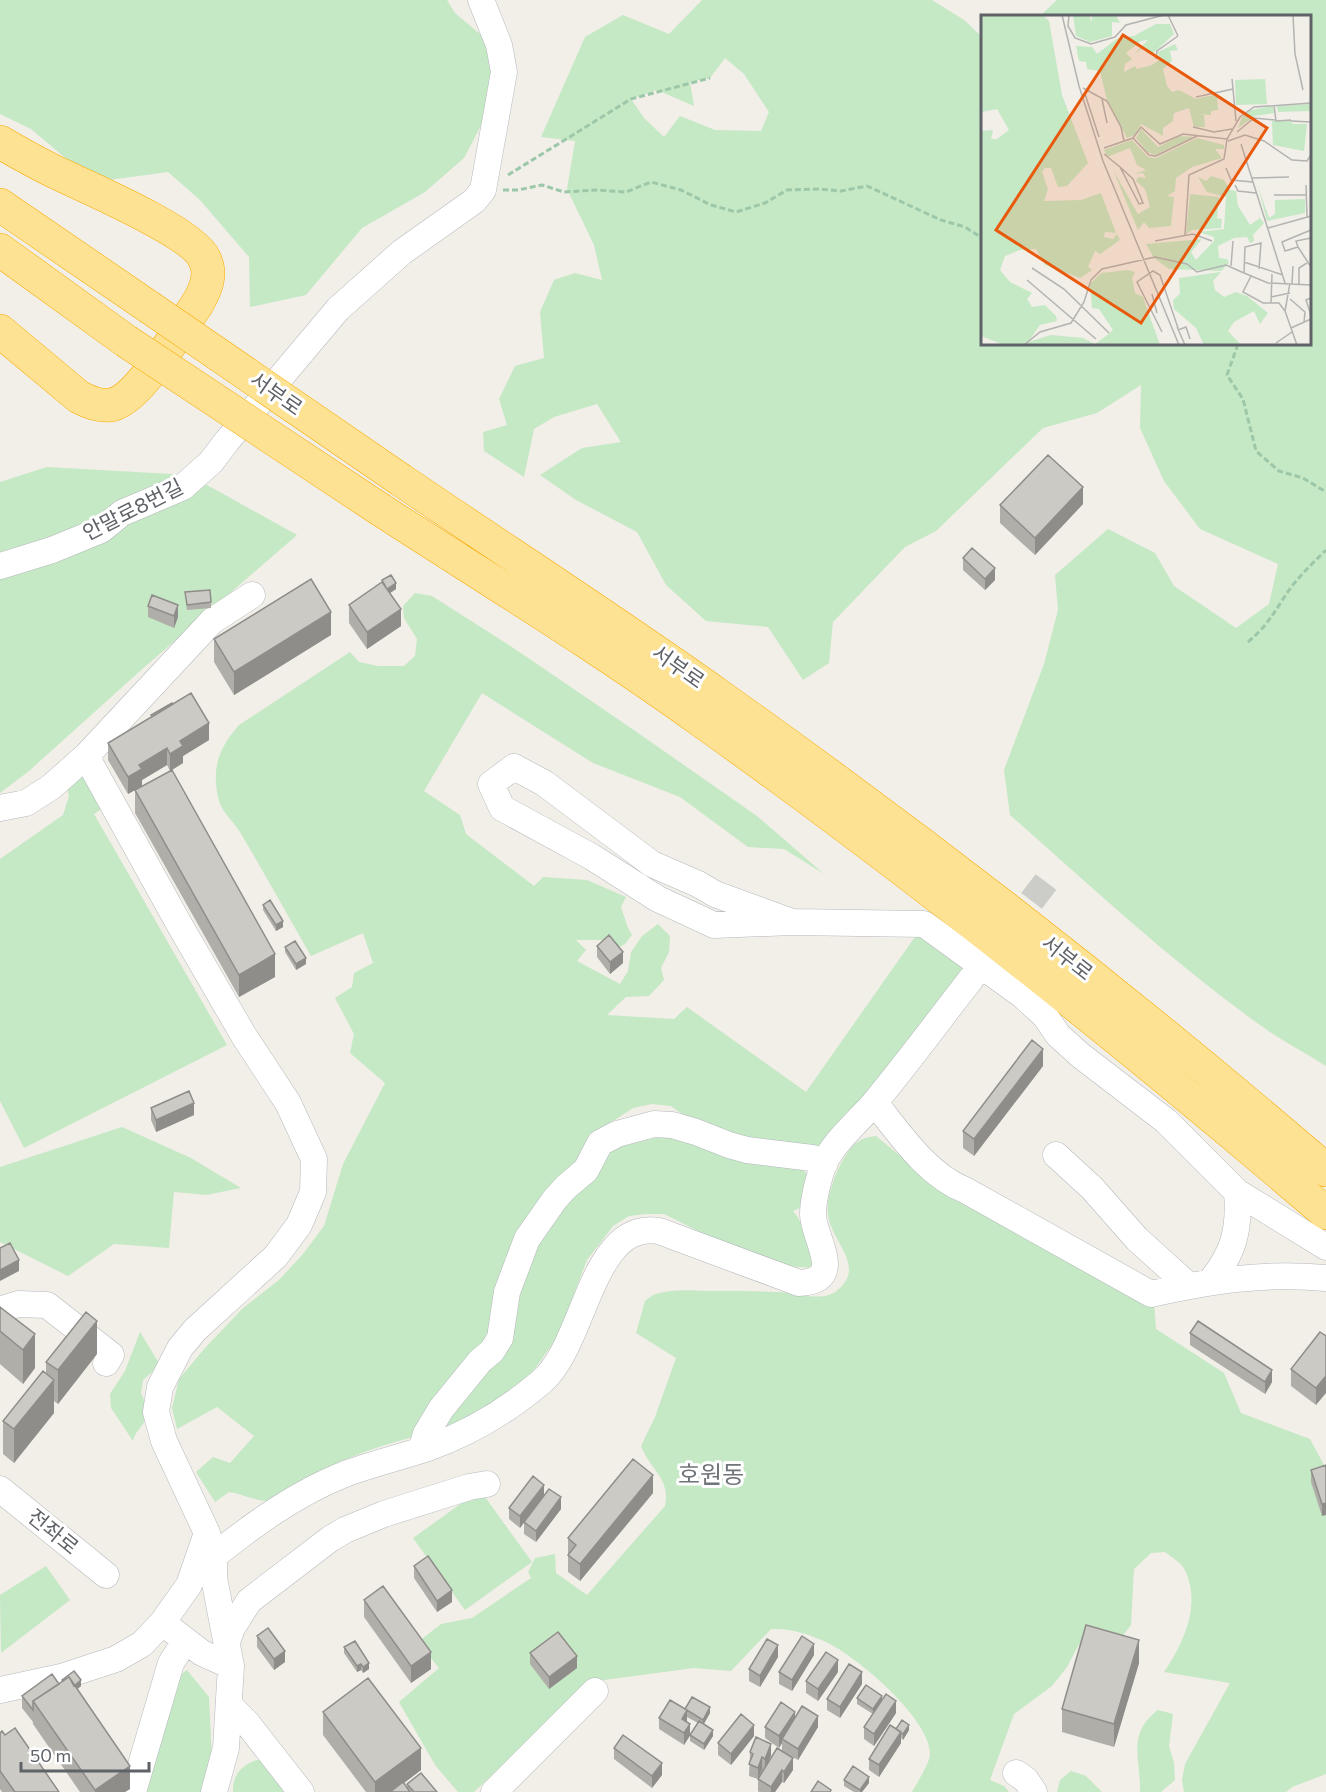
<svg xmlns="http://www.w3.org/2000/svg" width="1326" height="1792" font-family="Commissioner,'Noto Sans KR',sans-serif">
<rect width="100%" height="100%" fill="#f1efe8"/>
<path fill="#c5e8c5" fill-rule="evenodd" d="M0,0H447L455,13L493,45L496,97L464,158L425,192L362,228L306,295L250,307L249,257L200,200L168,172L94,182L31,129L0,114Z
M702,0H932L964,20L982,37V344H1310V16H1040L1057,0H1326V1066C1307,1054 1286,1043 1267,1030C1176,966 1094,889 1010,815L1004,770L1044,664L1058,610L1055,575L1108,529L1155,553L1174,586L1236,628L1269,604L1278,564L1200,529L1164,481L1140,428L1141,385L1097,413L1043,428L936,531L905,547L833,622L829,663L803,680L768,627L706,621L666,585L637,532L576,500L540,475L582,448L621,442L597,404L554,417L534,429L524,477L484,451L483,432L507,425L499,399L515,366L544,358L540,312L554,280L575,273L602,280L594,245L567,189L575,141L541,137L585,37L623,15L669,34ZM725,58L744,74L769,112L761,131L715,130L680,116L664,137L644,118L631,99L657,90L694,106L690,82L710,78Z
M47,467L189,475L297,535L140,671L29,771L0,793V482Z
M415,593L432,596L512,647L628,726L757,816L824,874L784,849L748,847L680,797L593,763L482,693L424,791L460,815L466,834L534,886L543,877L587,880L626,897L621,907L628,928L632,935L625,944L619,947L604,940H576L586,950L577,961L620,984L628,971L631,952L642,936L658,924L670,936L669,952L661,968L664,980L649,996L626,997L607,1015L674,1019L687,1007L806,1092L917,934L964,965L935,1009L824,1150L746,1139L685,1116L671,1106L652,1104L633,1108L598,1131L591,1153L535,1212L505,1258V1281L495,1332L448,1379L413,1437C375,1447 335,1461 301,1482C292,1487 280,1500 270,1501C258,1502 242,1494 229,1492L215,1502L196,1472L213,1457L230,1463L254,1436L217,1407L177,1429L172,1408L179,1379L205,1348L243,1308L279,1280L303,1254L324,1226L343,1164L385,1083L350,1053L354,1034L335,998L352,987L354,973L373,963L363,933L311,956C287,914 264,873 240,832C234,822 222,812 219,801C211,769 218,749 239,725L350,652L359,662L378,666H404L415,656L417,639L404,618L403,606Z
M79,768L103,808L94,814L227,1045L24,1148L0,1101V859L63,815L69,796L67,787Z
M122,1127L191,1158L241,1188L206,1195L174,1192L169,1248L114,1244L68,1276L0,1242V1167Z
M675,1133L798,1165L809,1176L807,1205L793,1211C804,1223 813,1252 813,1268L784,1266L704,1234L664,1214H646L629,1216L613,1226L587,1260L558,1336L530,1376L475,1417L438,1431L515,1305L538,1236L607,1150Z
M876,1136L915,1168L1154,1301L1156,1329L1224,1373L1241,1413L1310,1439L1324,1465H1326V1774L1292,1787L1286,1792H1184L1182,1780L1185,1764L1230,1683L1164,1672C1184,1643 1203,1601 1183,1567C1179,1561 1170,1556 1165,1552L1151,1553L1134,1569L1131,1625L1121,1638L1092,1628L1078,1646L1067,1667L1052,1686L1014,1714L990,1780L1004,1786L1009,1792H912C917,1783 929,1764 930,1755C932,1720 857,1657 828,1643C810,1634 790,1628 771,1629L731,1671L694,1668L589,1682L474,1792H458L435,1765L399,1702L439,1668L418,1642L441,1624L472,1618L531,1578L528,1572L535,1558L555,1554L556,1573L587,1595L665,1506C671,1478 650,1470 641,1446L655,1417L676,1358L636,1333L645,1301C649,1298 652,1295 656,1294C675,1288 696,1291 715,1291C737,1291 758,1291 779,1292C799,1293 824,1304 840,1288C865,1264 830,1240 828,1214C825,1195 841,1156 855,1144C862,1138 868,1137 876,1136Z
M140,1332L160,1365L143,1380L141,1393L149,1412C146,1424 136,1429 133,1441L111,1408L110,1394L125,1371Z
M480,1490L532,1562L465,1610L413,1538Z
M46,1566L70,1600L1,1653L0,1595Z
M187,1670L209,1697L212,1761L202,1792H143L174,1679Z
M1158,1710L1173,1714L1169,1746L1174,1763L1175,1780L1161,1792H1140C1141,1759 1126,1734 1158,1710Z
M257,1760L267,1761L289,1792H233C232,1775 242,1765 257,1760Z
M1071,1771L1086,1776L1102,1792H1057L1060,1780Z"/>
<g fill="none" stroke-linecap="round" stroke-linejoin="round">
<path stroke="#ccccc8" stroke-width="26" stroke-dasharray="26 13" stroke-linecap="butt" d="M1008,932L1046,882"/>
<g stroke="#b5b8bc" stroke-width="27">
<path id="minor" d="M0,566L52,550L101,530L122,513L183,487L211,462L227,441L338,309L402,252L474,201L483,190L504,72L499,45L481,0
M86,756L179,924L244,1036L288,1103L314,1159L313,1192L299,1225L276,1256L195,1330L180,1348L160,1387L156,1412L164,1441L207,1533L214,1556V1578L231,1666L226,1748L214,1792
M0,808L26,803L51,787L86,756L212,621L252,595
M792,922L714,925L658,899L592,857L502,808L491,784L514,767L544,783L652,864L698,884L715,894L792,922L924,924L1022,995L1045,1016L1058,1035L1080,1055L1166,1121L1237,1192L1326,1247
M875,1103C900,1134 927,1175 965,1190L1151,1294C1211,1281 1264,1272 1326,1278
M1056,1155L1092,1188L1137,1239L1189,1286
M1210,1282C1234,1253 1240,1229 1237,1192
M0,1310L18,1304L47,1305L111,1355L106,1363
M421,1450L426,1434L441,1409L480,1361L492,1351L500,1338L507,1292L527,1239L555,1199L566,1187L586,1170L600,1143L617,1134L654,1124L672,1125L696,1132L729,1145L747,1150L812,1158L825,1163
M0,1489L106,1575
M214,1556C254,1524 297,1493 345,1474C372,1464 401,1457 428,1448C470,1433 507,1411 541,1382C586,1345 590,1220 659,1231L799,1283C847,1281 814,1240 813,1215C813,1200 818,1181 823,1166C832,1143 859,1121 875,1102C908,1062 939,1020 971,979
M172,1630L202,1653L231,1666
M227,1642L232,1628L249,1601L330,1539L345,1530L384,1514L469,1487L487,1484
M0,1690L61,1677L116,1659L142,1644L162,1623L189,1585L207,1533
M230,1706L247,1723L301,1792
M1016,1773L1026,1780L1034,1792
M133,1792L171,1663L185,1641
M494,1792L595,1691"/>
</g>
<g stroke="#f9ab00" stroke-width="34">
<path id="highway" d="M0,142C17,152 35,162 53,171C84,186 191,231 204,258C213,275 205,291 196,306C179,329 138,402 110,405C98,406 89,402 79,397L0,331
M0,205L149,307
M0,250L126,341
M401,480C507,552 614,621 718,695C928,844 1131,1002 1326,1170
M381,510C489,580 599,647 703,722C918,875 1125,1041 1326,1213"/>
</g>
<path stroke="#9cc7a9" stroke-width="3" stroke-dasharray="6 3" stroke-linecap="butt" d="M508,175L631,99L710,78
M503,190H518L542,185L564,192L596,190L626,192L651,182L681,190L711,205L736,212L765,203L787,190L818,189L841,191L867,186L941,220L965,227L982,238
M1238,344L1227,375L1243,399L1256,451L1279,471L1303,478L1326,492
M1248,642C1268,625 1273,614 1287,593C1298,577 1312,564 1326,550"/>
<use href="#minor" stroke="#fff" stroke-width="26"/>
<use href="#highway" stroke="#fde293" stroke-width="33"/>
<g stroke="#f9ab00" stroke-width="34" stroke-linecap="butt">
<path id="highway-bridge" d="M149,307L401,480
M126,341L381,510"/>
</g>
<use href="#highway-bridge" stroke="#fde293" stroke-width="33"/>
</g>
<path fill="#afaea9" fill-rule="evenodd" d="M1083,504L1035,555L1000,523V505Z
M963,558L995,580L985,590L963,570Z
M382,580L396,589L390,593L401,626L367,649L349,623V605L382,583Z
M185,592L211,602V608L187,610Z
M148,606L178,617L174,628L148,617Z
M331,635L234,695L214,662V639Z
M151,715L209,740L183,756V763L172,770L275,977L239,997L135,813V790L170,771L167,765L142,780V786L128,794L108,760V743L151,717Z
M263,905L283,927L276,931L263,910Z
M597,946L623,963L610,974L597,957Z
M285,947L306,964L296,970L285,952Z
M1043,1066L974,1156L963,1148V1131Z
M151,1108L194,1115L156,1132L151,1120Z
M0,1307L35,1368L23,1384L0,1364Z
M1320,1332L1316,1405L1291,1386V1369Z
M1190,1333L1272,1382L1265,1394L1190,1345Z
M97,1354L58,1404L54,1401V1413L14,1463L3,1454V1421L46,1374V1362Z
M1326,1465L1322,1516L1311,1482V1470Z
M653,1493L580,1581L568,1572V1538Z
M544,1495L561,1509L536,1542L524,1534V1522L520,1528L509,1519V1508Z
M414,1566L452,1602L437,1612L414,1578Z
M364,1600L431,1669L411,1683L364,1617Z
M257,1636L285,1662L274,1670L257,1647Z
M344,1647L369,1669L363,1673L361,1670L357,1672L344,1653Z
M530,1653L577,1668L549,1689L530,1664Z
M814,1655L792,1691L779,1684V1672Z
M778,1657L760,1687L749,1681V1669Z
M1139,1663L1114,1747L1062,1732V1709Z
M838,1672L818,1701L806,1693V1681Z
M62,1680L81,1686L77,1689L130,1789L125,1792H80L33,1724V1721V1722L22,1708V1696L59,1684L62,1682Z
M862,1684L840,1718L827,1710V1699Z
M857,1698L882,1701L896,1713L874,1746L864,1739V1727L873,1714L857,1704Z
M685,1709L710,1713L704,1724L713,1736L704,1750L690,1741V1736L684,1745L659,1729V1718ZM687,1717L698,1723L690,1734L687,1722Z
M323,1712L421,1770L404,1783L407,1788V1784L437,1792H366L323,1735Z
M795,1718L818,1727L798,1760L782,1751V1743L779,1748L765,1738V1727Z
M896,1729L909,1730L903,1740L901,1738V1743L879,1777L869,1770V1759Z
M0,1733L5,1735L59,1792H2L0,1789Z
M754,1736L731,1765L718,1755V1743Z
M614,1748L662,1775L652,1788L614,1759Z
M750,1752L771,1755L769,1762L793,1770L784,1783L782,1782L775,1792H759L758,1791V1779L749,1776Z
M844,1780L869,1783L862,1792H854L844,1786Z"/>
<path fill="#8f8d8a" d="M1083,487V504L1035,555V538Z
M995,568V580L985,590V579Z
M396,583V589L387,595V589Z
M178,605V617L174,628V616Z
M401,609V626L367,649V632Z
M331,612V635L234,695V672Z
M209,723V740L183,756V763L170,771V754L180,741Z
M167,748V765L142,780V786L128,794V777L139,765Z
M283,921V927L276,931V925Z
M623,952V963L610,974V962Z
M275,954V977L239,997V975Z
M306,958V964L296,970V964Z
M1043,1049V1066L974,1156V1139Z
M194,1103V1115L156,1132V1120Z
M19,1260V1271L0,1281V1270Z
M97,1321V1354L58,1404V1370Z
M35,1334V1368L23,1384V1350Z
M1272,1370V1382L1265,1394V1382Z
M1326,1376V1393L1316,1405V1388Z
M54,1380V1413L14,1463V1429Z
M653,1475V1493L580,1581V1564Z
M544,1485V1496L520,1528V1516Z
M561,1497V1509L536,1542V1531Z
M1326,1503V1515L1322,1516V1504Z
M452,1590V1602L437,1612V1601Z
M1139,1640V1663L1114,1747V1724Z
M814,1644V1655L792,1691V1680Z
M778,1645V1657L760,1687V1676Z
M285,1651V1662L274,1670V1659Z
M431,1652V1669L411,1683V1666Z
M577,1656V1668L549,1689V1677Z
M838,1660V1672L818,1701V1689Z
M369,1663V1669L363,1673V1667Z
M361,1664V1670L357,1672V1666Z
M862,1672V1684L840,1718V1707Z
M81,1680V1686L69,1696V1690Z
M882,1696V1702L873,1714V1709Z
M896,1701V1713L874,1746V1734Z
M710,1707V1713L703,1725V1720Z
M687,1710V1722L682,1719Z
M795,1712V1723L782,1739V1743L779,1748V1736Z
M818,1716V1727L798,1760V1749Z
M690,1724V1735L684,1745V1733Z
M754,1725V1736L731,1765V1754Z
M909,1725V1730L903,1740V1734Z
M713,1730V1736L704,1750V1744Z
M901,1732V1743L879,1777V1765Z
M771,1744V1755L765,1770V1759Z
M421,1748V1770L392,1792H375V1782Z
M762,1757V1769L758,1779V1768Z
M793,1758V1770L784,1783V1772Z
M662,1763V1775L652,1788V1776Z
M130,1766V1789L125,1792H95V1790Z
M782,1770V1782L775,1792H771V1787Z
M869,1777V1783L862,1792H860V1790Z"/>
<path fill="#cccac5" stroke="#8f8d8a" stroke-width="1.5" d="M1048,455L1083,487L1035,538L1000,505Z
M972,548L995,568L985,579L963,558Z
M391,575L396,583L387,589L382,580Z
M311,579L331,612L234,672L214,639Z
M382,582L401,609L367,632L349,605Z
M210,590L211,602L187,605L185,592Z
M152,595L178,605L174,616L148,606Z
M191,693L209,723L180,741L183,746L170,754L167,748L139,765L142,769L128,777L108,743Z
M172,703L173,704L152,717L151,715Z
M172,770L275,954L239,975L135,790Z
M270,900L283,921L276,925L263,905Z
M609,935L623,952L610,962L597,946Z
M295,941L306,958L296,964L285,947Z
M1032,1040L1043,1049L974,1139L963,1131Z
M189,1091L194,1103L156,1120L151,1108Z
M10,1243L19,1260L0,1270V1248Z
M0,1307L35,1334L23,1350L0,1331Z
M86,1312L97,1321L58,1370L46,1362Z
M1198,1321L1272,1370L1265,1382L1190,1333Z
M1320,1332L1326,1336V1376L1316,1388L1291,1369Z
M43,1371L54,1380L14,1429L3,1421Z
M633,1459L653,1475L580,1564L568,1555L576,1545L568,1538Z
M1326,1465V1503L1322,1504L1311,1470Z
M533,1476L544,1485L520,1516L509,1508Z
M549,1489L561,1497L536,1531L524,1522Z
M428,1556L452,1590L437,1601L414,1566Z
M383,1586L431,1652L411,1666L364,1600Z
M1086,1625L1139,1640L1114,1724L1062,1709Z
M268,1628L285,1651L274,1659L257,1636Z
M558,1632L577,1656L549,1677L530,1653Z
M802,1636L814,1644L792,1680L779,1672Z
M767,1639L778,1645L760,1676L749,1669Z
M355,1641L369,1663L363,1667L361,1664L357,1666L344,1647Z
M826,1652L838,1660L818,1689L806,1681Z
M849,1664L862,1672L840,1707L827,1699Z
M74,1671L81,1680L74,1686L69,1677L63,1681L62,1680Z
M52,1674L59,1684L33,1701V1710L22,1696Z
M69,1677L130,1766L95,1790L33,1701Z
M368,1678L421,1748L375,1782L323,1712Z
M866,1685L882,1696L873,1709L857,1698Z
M886,1694L896,1701L874,1734L864,1727Z
M692,1697L710,1707L703,1720L685,1709Z
M670,1700L687,1710L682,1719L690,1724L684,1733L659,1718Z
M781,1702L795,1712L779,1736L765,1727Z
M802,1706L818,1716L798,1749L782,1739Z
M741,1714L754,1725L731,1754L718,1743Z
M902,1720L909,1725L903,1734L896,1729Z
M699,1721L713,1730L704,1744L690,1735Z
M890,1725L901,1732L879,1765L869,1759Z
M15,1728L59,1792H15L0,1771V1733L2,1731L5,1735Z
M623,1735L662,1763L652,1776L614,1748Z
M756,1737L771,1744L765,1759L762,1757L758,1768L749,1764L753,1754L750,1752Z
M777,1748L793,1758L784,1772L782,1770L771,1787L758,1779Z
M853,1766L869,1777L860,1790L844,1780Z
M421,1773L437,1792H414L407,1784Z
M818,1781L831,1790L830,1792H811Z
M403,1782L410,1792H390Z"/>
<g text-anchor="middle" stroke-width="6" stroke-linejoin="round" paint-order="stroke">
<g font-size="21" fill="#5f6368" stroke="#fff">
<text transform="translate(276 394) rotate(35)" y="7">서부로</text>
<text transform="translate(133 510) rotate(-27)" y="7">안말로8번길</text>
<text transform="translate(678 667) rotate(35)" y="7">서부로</text>
<text transform="translate(1067 958) rotate(38)" y="7">서부로</text>
<text transform="translate(53 1532) rotate(39)" y="7">전좌로</text>
</g>
<g font-size="24" fill="#70757a" stroke="#fff">
<text x="711" y="1483">호원동</text>
</g>
</g>
<g transform="translate(981 15)">
<rect width="330" height="330" fill="#f1efe8"/>
<path d="M0,0H62L68,6L81,80L107,148L86,171L77,172L70,153H64L61,157L67,174L63,186L100,185L120,178L135,218L124,217L123,222L132,224L136,219L139,225L119,239L114,236L107,252L111,255L99,263L64,250L55,234L39,235L24,241L19,255L29,267L51,278L46,284L51,292L64,290L75,301L76,306L59,310L47,327L70,320L102,323L114,329L125,321L132,315L118,294L111,293L109,269L120,258L147,255L154,257L151,263L154,278L162,282L179,330H23L0,321V116L12,115L10,124H16L28,115L16,94L0,97ZM92,0H108L111,7V0H135L139,8L131,7V21L109,27L95,21ZM175,9H189L193,19L170,40L164,32L153,39L167,25L160,26L145,38L151,44L144,49L143,57L154,51L156,54L171,50L178,45L177,37L194,29L197,35L189,36L191,46L182,54L186,71L191,77L198,75L215,84L236,79L237,95L230,96V100L214,99L223,100L224,112H213L208,93L193,98L192,106L182,113V121L160,109L154,120L146,123L126,85L119,56L106,54L105,47L98,46L95,31L111,32L116,39L137,23L153,21ZM284,64L286,89L255,90L254,65ZM330,89V96L297,97L296,91ZM292,91L293,98L274,101L257,113L261,102L270,95ZM310,105L311,109H326L323,136L292,130L291,106ZM160,114L177,132L199,121L213,122L175,140L166,137L155,123ZM216,123L243,130V134H234L241,143L211,152L195,163L194,176L186,181L193,182L190,211L168,213L163,207L157,215L132,155L157,199L169,192L164,174L155,166L157,162L165,163L162,158L153,159L165,155L156,150L149,133L126,142L123,135L151,125L167,142L175,143ZM230,161L243,165L249,175L255,176L257,191L269,210L279,203L283,208L272,220L273,226L269,228L266,222L253,223L237,231L238,243L246,244L248,248L240,256L188,254L173,243L165,229L221,224L210,237L215,245L233,226V222L218,217L243,214L245,182L226,177L217,162L225,166ZM277,172L288,203L294,199V185L324,184V198L286,206ZM209,179L238,182L236,203L241,204L240,213L211,215L205,219ZM240,257L232,266L234,275L243,282L255,277L266,281L287,298L279,309L273,296L253,307L247,316L260,330H223L215,313L193,294L192,285L199,279L198,263Z" fill="#c5e8c5"/>
<path fill="none" stroke="#b3b3b1" stroke-width="1.5" d="M81,0L98,71L122,146L198,330M88,0L87,11L94,23L110,29L134,22L145,10L183,0M187,0L197,21M312,0L314,39L322,75M175,44L176,36L197,21M251,64L255,106M102,73L126,86L140,112L143,126M104,79L118,122M215,82L252,74M121,84L126,108M293,90L295,106L310,105M310,106L330,107M212,112L233,117L251,114M256,117L273,103L294,105M152,123L168,140L175,141L216,121M247,126L264,120L283,126L311,145L326,146L330,140M260,129L304,268M123,133L152,123L160,112L179,129L202,119L246,124M123,139L139,152L158,189L162,188L152,164L139,152M245,153L250,165L272,167M270,163L308,162M254,170L257,176L275,178M325,170L326,202M293,180H326M287,213L330,201M330,215L301,227L304,236L317,232L330,252M204,220L208,160L243,144L246,124L259,102L273,92L330,88M174,226L212,219L231,226M317,232L315,226L330,223M263,247L302,260M250,251L252,226M51,253L83,274L128,318M278,254L280,228L264,232L263,258L287,268L330,270M270,261L262,277L282,288H298L304,296M46,265L115,324M309,268L304,296L316,330M311,269L312,251M318,270V253L326,248M171,279L176,298M290,282L309,278M330,283L325,285L330,300M309,284L324,297L323,307M290,288L291,259M196,312L204,330M310,313L330,304M197,315L205,312L209,324M181,317L156,267L172,256L179,260L197,313M295,328L311,317M43,330L59,317L90,308L103,287L110,265L121,254L174,242L206,249L216,257L245,250L263,258"/>
<path fill="#e8590c" fill-opacity="0.15" stroke="#e8590c" stroke-width="3" d="M142,20L286,113L160,308L15,215Z"/>
<rect width="330" height="330" fill="none" stroke="#5f6368" stroke-width="3"/>
</g>
<path d="M21 1762v9h128v-9" fill="none" stroke="#5f6368" stroke-width="3"/>
<text x="30" y="1762" font-size="18" fill="#5f6368" stroke="#ffffff" stroke-width="4.5" paint-order="stroke">50 m</text>
</svg>
